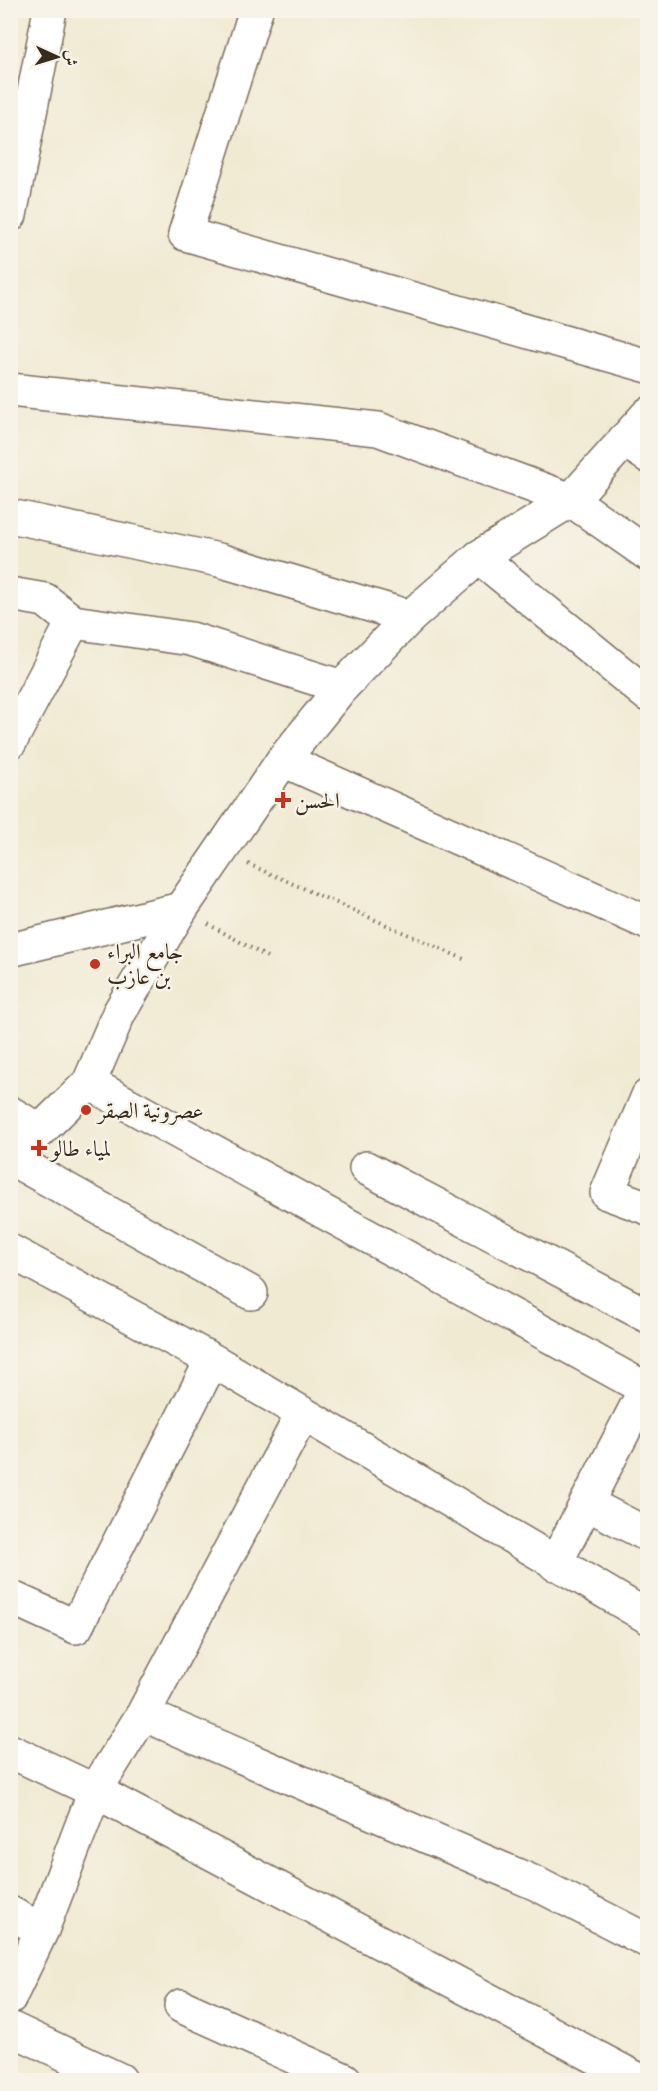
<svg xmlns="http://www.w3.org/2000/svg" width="658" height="2091" font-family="'IM FELL DW Pica',Amiri,serif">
<rect width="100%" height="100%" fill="#f7f3e8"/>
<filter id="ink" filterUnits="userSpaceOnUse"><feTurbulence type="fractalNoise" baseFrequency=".0167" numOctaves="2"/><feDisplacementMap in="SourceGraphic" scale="12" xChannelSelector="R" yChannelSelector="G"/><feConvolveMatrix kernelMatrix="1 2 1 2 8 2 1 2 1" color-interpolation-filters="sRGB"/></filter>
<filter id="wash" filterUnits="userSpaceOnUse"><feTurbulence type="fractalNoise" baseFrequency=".008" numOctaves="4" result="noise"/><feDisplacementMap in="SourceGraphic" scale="24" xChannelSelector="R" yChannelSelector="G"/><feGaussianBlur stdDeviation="1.35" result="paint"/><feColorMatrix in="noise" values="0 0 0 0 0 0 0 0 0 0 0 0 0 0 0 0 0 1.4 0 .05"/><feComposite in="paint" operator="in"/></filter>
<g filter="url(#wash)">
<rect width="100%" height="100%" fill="#f1ead3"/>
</g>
<g filter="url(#ink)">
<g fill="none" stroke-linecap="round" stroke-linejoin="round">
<g stroke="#7b6d5d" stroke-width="36">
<path id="minor" d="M256,10L185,234L648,366
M10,215L50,10
M10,390L378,429L571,500L648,554
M624,440L648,456
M10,516L219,560L410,617
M479,557L648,695
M10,594L45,600L73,622L191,639L342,687
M10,742L73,622
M283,760L648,923
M10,950L181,909
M89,1083L648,1390
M648,1096L607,1193L648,1208
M10,1113L40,1131
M12,1159L251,1293
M366,1168L648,1316
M10,1251L212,1360L648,1617
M586,1503L648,1535
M555,1564L648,1384
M10,1597L76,1627L212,1360
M143,1714L537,1884L648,1941
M10,1751L95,1791L639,2080
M10,1913L42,1930
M10,1997L42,1930L95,1791L143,1714L302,1415
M181,2006L345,2080
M10,2028L120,2080"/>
</g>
<g stroke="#7b6d5d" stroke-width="36">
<path id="major" d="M10,1160L89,1083L119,1013L181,909L283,760L342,687L410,617L479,557L571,500L648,414"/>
</g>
<path stroke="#7b6d5d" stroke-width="4" stroke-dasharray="1.5 4.5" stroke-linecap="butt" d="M248,864L466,960
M208,924L269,958"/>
<use href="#minor" stroke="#fff" stroke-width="33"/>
<use href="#major" stroke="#fff" stroke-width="33"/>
</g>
</g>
<g fill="#c8321e" stroke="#f7f3e8" stroke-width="2">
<path d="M280 791h6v6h6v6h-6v6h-6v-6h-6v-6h6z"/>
<circle cx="95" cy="964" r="6"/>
<circle cx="86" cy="1110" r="6"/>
<path d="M36 1139h6v6h6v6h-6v6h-6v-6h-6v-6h6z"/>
</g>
<g text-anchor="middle" stroke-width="5" stroke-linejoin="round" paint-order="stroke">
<g font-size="22" fill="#3b2a1e" stroke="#f7f3e8" text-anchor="start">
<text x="295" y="808">الحسن</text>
<text x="107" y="959">جامع البراء<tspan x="107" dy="25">بن عازب</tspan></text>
<text x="98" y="1118">عصرونية الصقر</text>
<text x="51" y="1156">لمياء طالو</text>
</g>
</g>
<rect width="658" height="2091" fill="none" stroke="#f7f3e8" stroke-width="36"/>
<g transform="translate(57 57) rotate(94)" stroke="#f7f3e8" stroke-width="4.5" paint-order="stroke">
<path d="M0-4.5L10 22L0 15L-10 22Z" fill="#3b2a1e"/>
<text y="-9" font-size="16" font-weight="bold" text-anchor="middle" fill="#3b2a1e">ش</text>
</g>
</svg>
